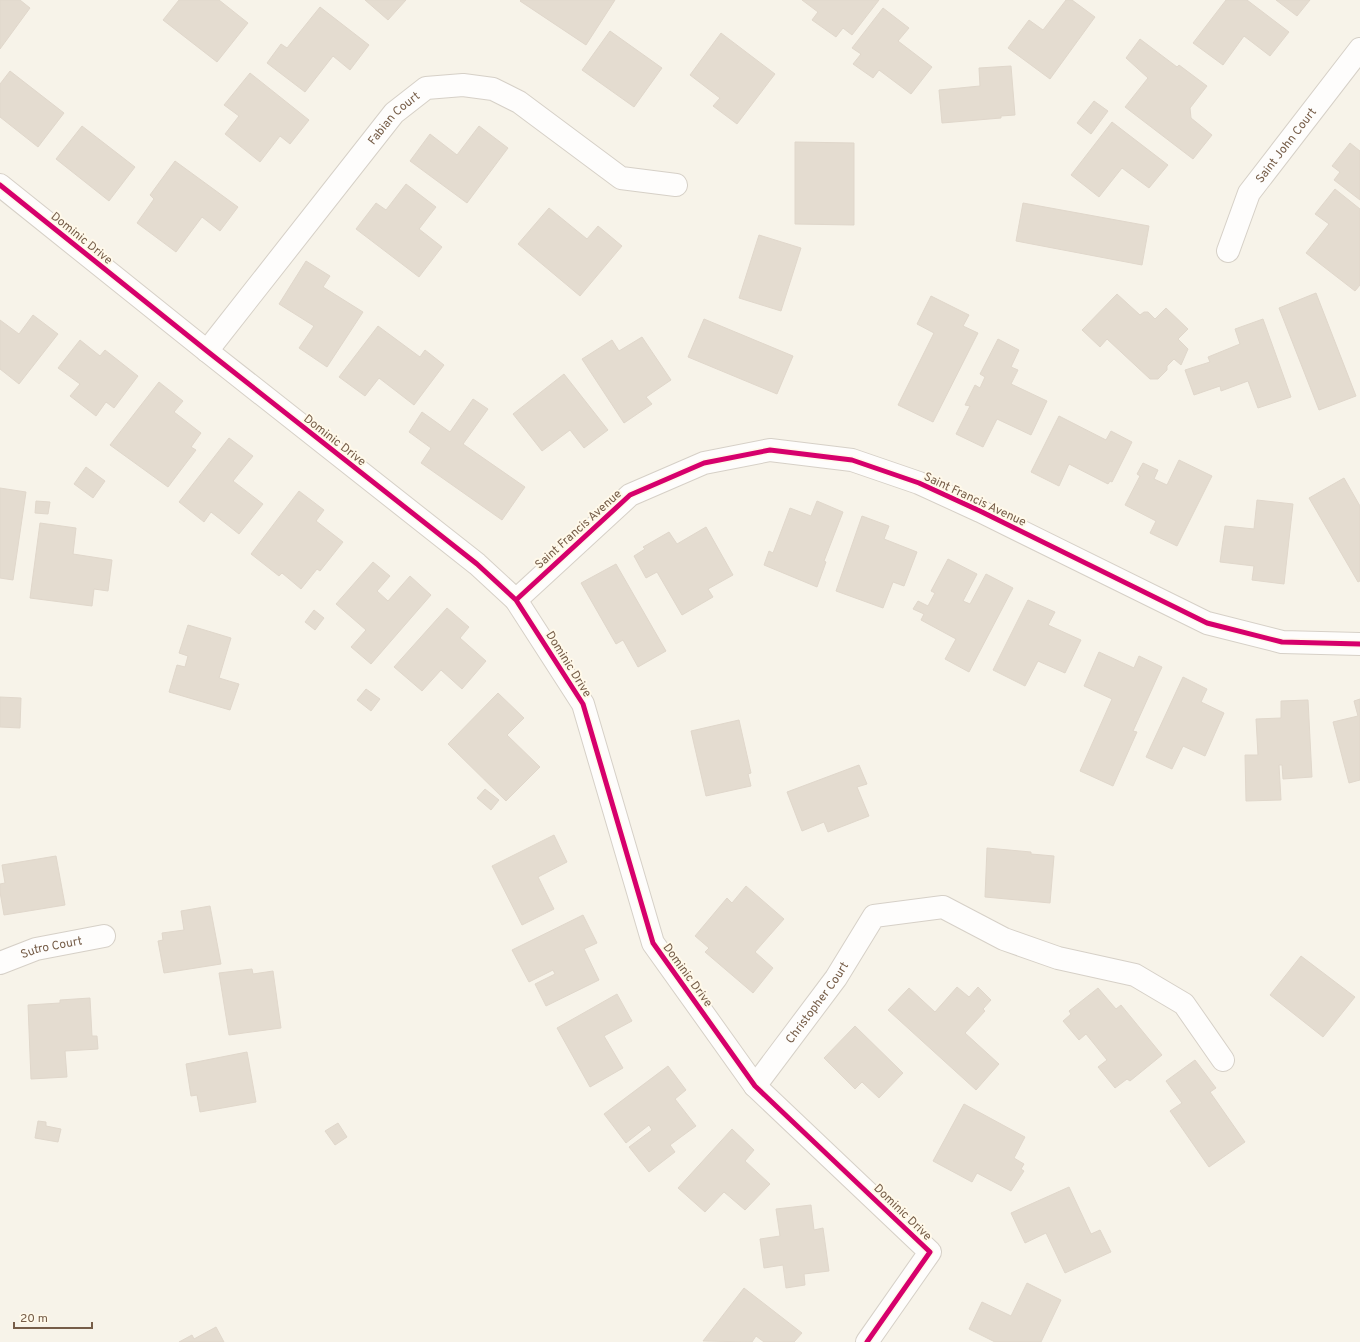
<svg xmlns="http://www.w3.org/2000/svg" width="1360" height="1342" font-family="Overpass,sans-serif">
<rect width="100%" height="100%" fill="#f7f3e9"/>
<path fill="#e4dcd0" stroke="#e0d7cb" d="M0,0H20L30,8L0,49Z
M179,0H219L248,23L217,62L163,20Z
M365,0H406L388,20Z
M521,0H615L586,45L520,1Z
M802,0H879L852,35L843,28L836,37L812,20L818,12Z
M1066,0H1072L1095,17L1050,79L1008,48L1029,20L1043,30Z
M1226,0H1247L1289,32L1270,56L1244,36L1223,65L1193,43Z
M1276,0H1310L1297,16Z
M320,7L369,45L350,70L333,56L305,92L267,63L281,44L287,48Z
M883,8L909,28L898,41L932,67L911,94L879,70L873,78L853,64L861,54L852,48Z
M610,31L662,68L634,107L582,70Z
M721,33L775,74L737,124L713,106L720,98L690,75Z
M1140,39L1177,67L1179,65L1207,86L1190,108L1191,118L1212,135L1193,159L1125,107L1148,78L1126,58Z
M1011,66L1015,115L1001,116V118L942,123L939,90L980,86L979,68Z
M10,71L64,113L38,147L0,117V84Z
M250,73L309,120L290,144L280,136L260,162L225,134L239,116L224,105Z
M1094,101L1108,111L1091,134L1077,123Z
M1112,122L1168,165L1149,188L1122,168L1099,197L1071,175Z
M82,126L135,167L109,201L56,159Z
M479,126L508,148L467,203L410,161L430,134L457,155Z
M795,142L854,143V225L795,224Z
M1350,143L1360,151V200L1334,180L1340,172L1332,166Z
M175,161L238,207L220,231L202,217L176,252L137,223L154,199L150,195Z
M406,184L436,207L419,229L442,247L419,277L356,229L376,203L386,210Z
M1335,189L1360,209V285L1355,291L1306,253L1329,224L1315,214Z
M1023,203L1149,226L1142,265L1016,241Z
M549,208L587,239L598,226L622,246L580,296L518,244Z
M759,235L801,248L781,311L739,298Z
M306,261L330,276L323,287L363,312L327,367L299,348L314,326L279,304Z
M1316,293L1356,396L1319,410L1279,308Z
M1117,294L1140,315L1144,312H1148L1155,319L1166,308L1188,329L1178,339L1188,349L1181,365L1174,359L1167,366V370L1158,379H1150L1107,339L1100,347L1082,330Z
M931,296L969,315L963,326L978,333L933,422L898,405L934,333L917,324Z
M33,315L58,334L19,384L0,369V320L19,334Z
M704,319L793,356L777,394L688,357Z
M1263,319L1291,397L1258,408L1248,381L1221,391L1220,386L1194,395L1185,370L1210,362L1208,357L1240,344L1235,329Z
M378,326L420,357L425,350L444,365L414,405L379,378L365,396L339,377Z
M642,337L671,380L646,397L652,404L624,423L582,359L612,340L619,351Z
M998,339L1019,350L1011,367L1018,370L1011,384L1047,401L1031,435L997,419L983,447L956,434L970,406L965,405L975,385L980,388L985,377L980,374Z
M80,340L100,356L105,350L138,376L114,408L106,402L96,416L70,396L80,384L58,368Z
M564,374L608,430L584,448L570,430L542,451L513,414Z
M159,382L183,401L174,412L201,433L191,447L196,450L168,487L110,445Z
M473,399L488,409L463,444L525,487L502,520L421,463L431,448L409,432L422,412L450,432Z
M1059,416L1106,440L1111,431L1132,442L1112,482L1110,481L1108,484L1069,464L1059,486L1031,472Z
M229,438L253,456L233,481L263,504L239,534L211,512L204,522L179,502Z
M1179,460L1212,476L1177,546L1150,533L1156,521L1125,505L1140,476L1137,474L1143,463L1158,470L1154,479L1167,485Z
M86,467L105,481L93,498L74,484Z
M1344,478L1360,506V581L1358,582L1309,498Z
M0,488L26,492L13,580L0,578Z
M299,491L324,510L316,521L343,542L320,571L317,569L301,589L282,573L279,576L251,554Z
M1257,500L1293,504L1284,584L1252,580L1254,566L1220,562L1225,526L1254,529Z
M36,501L50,502L48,514L35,513Z
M817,501L843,512L824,561L826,562L817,587L764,565L769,551L773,553L790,508L811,516Z
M862,516L889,526L884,539L917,552L904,586L893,582L883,608L836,591Z
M40,523L76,528L73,554L112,560L108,591L94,589L92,606L30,598Z
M706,527L733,575L708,589L713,597L682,615L657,572L646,578L634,556L645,549L643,547L669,532L677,544Z
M948,559L977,574L963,601L970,604L986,574L1013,588L969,672L945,659L956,639L921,620L924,614L913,609L918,601L928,606L935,593L931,591Z
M373,562L390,576L377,591L388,601L410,576L431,595L371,664L351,647L366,630L336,604Z
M616,564L666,651L638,667L623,640L616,644L581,583Z
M1028,600L1055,612L1048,625L1081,640L1065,673L1038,661L1025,686L993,670Z
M447,608L469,627L460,638L486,661L462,689L441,670L422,691L394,667Z
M314,610L324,618L315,630L305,622Z
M188,625L231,638L219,678L239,684L230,710L169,692L177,665L185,667L188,656L179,653Z
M1099,652L1134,668L1139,656L1162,667L1133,731L1137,732L1113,786L1080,771L1112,699L1084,686Z
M1183,677L1207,689L1201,702L1224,713L1205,756L1183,746L1172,769L1146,757Z
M366,689L380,699L371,711L357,700Z
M498,693L524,718L507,735L540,767L506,801L448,744Z
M0,697L21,698L20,728L0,727Z
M1360,699V780L1349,783L1333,722L1358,716L1354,701Z
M1308,700L1312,777L1283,779L1282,765H1279L1281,800L1246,801L1245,755H1258L1256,719L1281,718V701Z
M739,720L751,773L748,774L751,786L706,796L691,731Z
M859,765L867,784L857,787L869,816L828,832L824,822L802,831L787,792Z
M485,789L499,800L491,810L477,798Z
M554,835L567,862L538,877L554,909L522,925L492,866Z
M987,848L1031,852V854L1054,856L1050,903L985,897Z
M56,856L65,905L4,915L0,892V884L5,883L2,865Z
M746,886L784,919L755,952L773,968L753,993L705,952L709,948L695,936L727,898L732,903Z
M210,906L221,964L164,973L158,941L163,940L162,933L184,930L181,911Z
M583,915L597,943L584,949L599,980L546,1006L535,984L555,974L553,970L529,982L512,950Z
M1301,956L1355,997L1323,1037L1270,995Z
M252,969L253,974L273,971L281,1028L229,1035L219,973Z
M957,987L969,997L978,987L991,1000L983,1009L985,1011L965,1033L999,1064L976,1090L888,1010L909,988L935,1012Z
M1098,988L1116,1009L1121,1005L1162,1055L1130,1081L1127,1079L1115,1088L1098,1067L1107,1060L1086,1034L1079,1040L1063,1021L1071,1014L1069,1011Z
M617,994L632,1021L604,1036L623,1068L590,1087L557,1028Z
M90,998L92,1036H97L98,1049L65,1051L67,1077L31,1079L28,1005L60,1003V1000Z
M855,1026L903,1073L879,1098L862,1082L855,1089L824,1058Z
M247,1052L256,1102L200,1112L197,1095L191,1096L186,1064Z
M1195,1060L1216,1088L1210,1092L1245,1142L1209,1167L1170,1111L1182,1103L1166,1081Z
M668,1066L686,1090L675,1099L696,1126L670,1145L675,1152L649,1172L629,1147L652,1130L649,1125L626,1143L604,1114Z
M964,1104L1025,1137L1014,1158L1024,1164L1021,1169L1024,1171L1011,1191L977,1173L972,1182L933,1161Z
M38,1121L46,1122V1126L61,1129L58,1142L35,1138Z
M338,1123L347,1137L335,1145L325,1131Z
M732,1129L754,1150L745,1161L770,1184L745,1210L724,1192L705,1212L678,1188Z
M1069,1187L1091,1234L1100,1230L1111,1252L1065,1273L1046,1233L1025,1243L1011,1213Z
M811,1205L814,1230L823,1228L829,1271L804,1274L805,1285L786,1288L783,1265L764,1268L760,1239L780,1236L776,1209Z
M1027,1283L1061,1300L1041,1342H995L969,1329L982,1302L1011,1316Z
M744,1288L802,1333L794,1342H764L756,1336L752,1342L703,1341Z
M216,1327L224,1342H179L192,1335L194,1339Z"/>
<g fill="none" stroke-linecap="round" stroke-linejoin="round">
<g stroke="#d6d0c7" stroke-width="24">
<g id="minor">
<path d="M0,185L207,351L477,564L516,600L583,704L653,943L755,1086L930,1252L867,1342"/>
<path id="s1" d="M1228,251L1249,193L1360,49"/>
<path id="s2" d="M207,351L394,113L426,88L463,85L493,89L519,102L621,178L676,185"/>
<path d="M516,600L630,495L704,463L770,450L852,460L919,483L980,511L1207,623L1282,642L1360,644"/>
<path id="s3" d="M0,963L36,949L104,936"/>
<path id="s4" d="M755,1086L836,978L874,916L943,907L1004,939L1058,958L1135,975L1184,1004L1223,1060"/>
</g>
</g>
<use href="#minor" stroke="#fefdfc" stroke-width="22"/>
<g stroke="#fff9ea" stroke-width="8">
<path id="cycleway" d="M0,185L207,351L477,564L516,600L583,704L653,943L755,1086L930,1252L867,1342
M516,600L630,495L704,463L770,450L852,460L919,483L980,511L1207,623L1282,642L1360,644"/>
</g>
<use href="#cycleway" stroke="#d6006c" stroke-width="5"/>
</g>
<g text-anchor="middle" stroke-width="4" stroke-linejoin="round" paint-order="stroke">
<g font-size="12" fill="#765d48" stroke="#fff9ea">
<text dy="4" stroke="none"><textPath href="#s2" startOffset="299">Fabian Court</textPath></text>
<text dy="4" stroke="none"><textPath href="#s1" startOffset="122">Saint John Court</textPath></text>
<text transform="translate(82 238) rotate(39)" y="4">Dominic Drive</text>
<text transform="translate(335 440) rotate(38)" y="4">Dominic Drive</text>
<text transform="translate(975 499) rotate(25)" y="4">Saint Francis Avenue</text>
<text transform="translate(578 529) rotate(-42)" y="4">Saint Francis Avenue</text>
<text transform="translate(569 664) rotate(58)" y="4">Dominic Drive</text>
<text dy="4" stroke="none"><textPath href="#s3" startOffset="54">Sutro Court</textPath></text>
<text transform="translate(688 975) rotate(54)" y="4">Dominic Drive</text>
<text dy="4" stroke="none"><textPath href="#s4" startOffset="104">Christopher Court</textPath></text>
<text transform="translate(903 1212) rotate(44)" y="4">Dominic Drive</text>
</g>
</g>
<path d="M14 1322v6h78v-6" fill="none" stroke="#765d48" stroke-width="2"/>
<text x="20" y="1322" font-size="12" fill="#765d48" stroke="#fff9ea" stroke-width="3" paint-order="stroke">20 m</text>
</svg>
